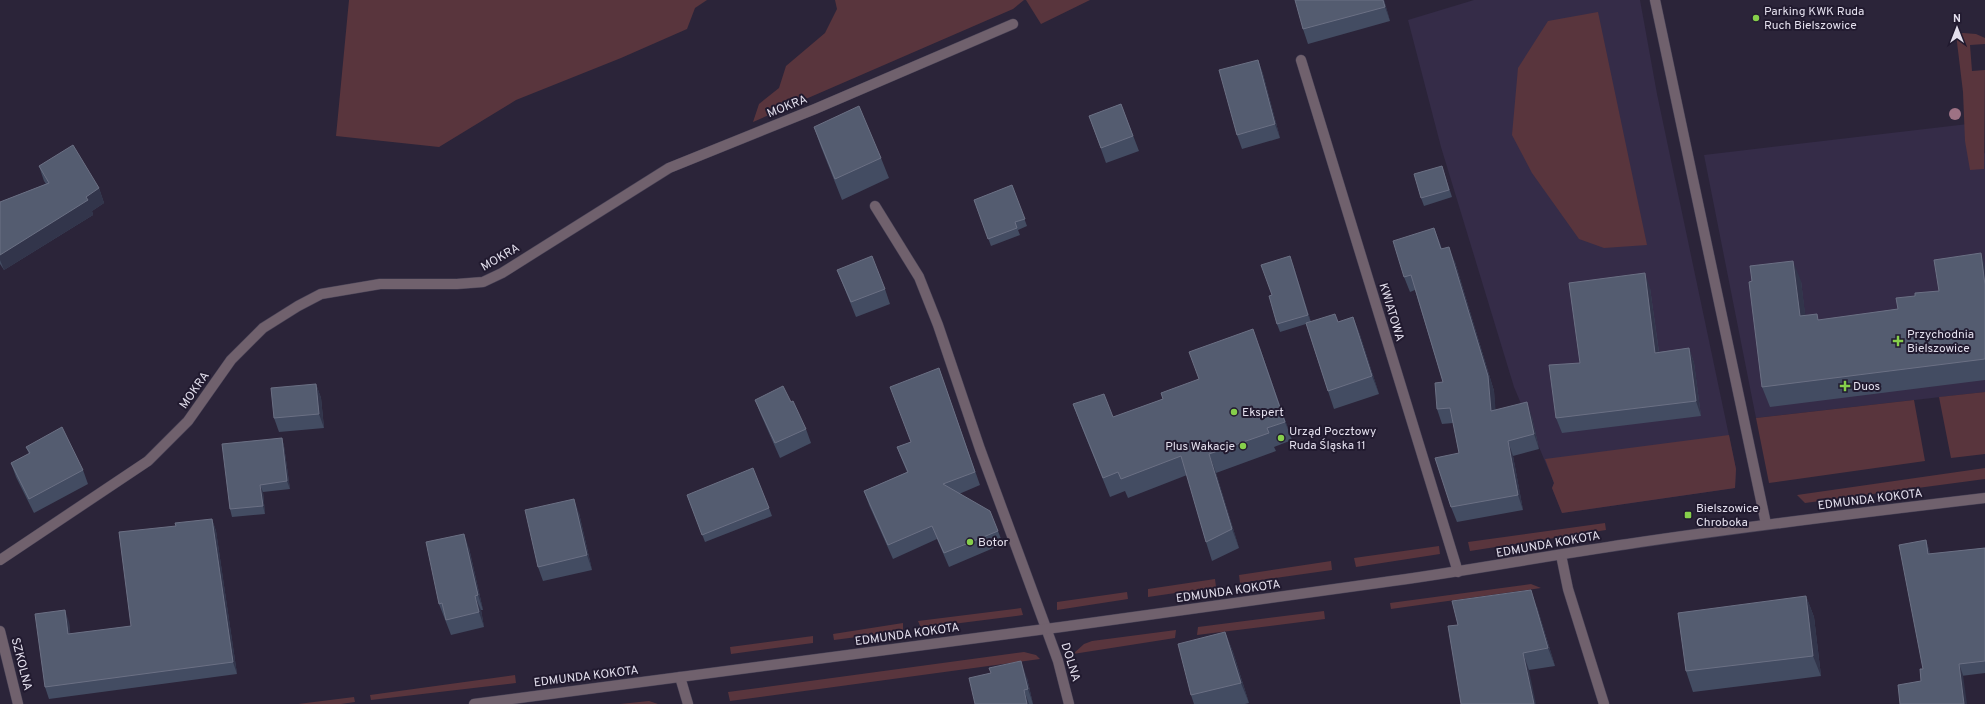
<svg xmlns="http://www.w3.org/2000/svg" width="1985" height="704" font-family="Overpass,sans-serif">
<rect width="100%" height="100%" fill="#2b2439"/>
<path fill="#352c48" d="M1474,0H1640L1657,94L1736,469L1735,488L1562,513L1552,488L1554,483L1514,387L1441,147L1408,20Z
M1968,124L1985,154V392L1756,418L1704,155Z"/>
<path fill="#59353d" d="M349,0H707L695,8L687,29L621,58L516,100L439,147L336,136Z
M835,0H1024L1013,9L753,122L759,104L779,88L786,66L825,33L837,9Z
M1026,0H1090L1041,24Z
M1598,12L1647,245L1604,248L1579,239L1532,173L1512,135L1518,68L1548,21Z
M1963,33L1976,34L1985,38V44L1970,45L1972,71L1985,70L1984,169L1970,170L1965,141L1963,92L1956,34Z
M1985,392V454L1951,458L1939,397Z
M1914,400L1925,461L1769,483L1756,418Z
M1729,435L1736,469L1735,488L1562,513L1552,488L1554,483L1545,459Z
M1985,468V479L1805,503L1797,495Z
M1605,523L1606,530L1470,551L1468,542Z
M1439,546L1440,554L1356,567L1354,558Z
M1331,561L1332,570L1240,583L1239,575Z
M1215,579L1216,587L1148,597V589Z
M1531,584L1541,588L1391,609L1390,603Z
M1127,592L1128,599L1057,610V602Z
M1021,608L1023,615L921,628L918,621Z
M1324,611L1325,619L1197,635L1198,627Z
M903,623V631L834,640L833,634Z
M1176,630L1175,638L1073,654L1084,644L1092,641Z
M813,636V643L731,654L730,647Z
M1024,652L1036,655L1040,659L730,701L728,692Z
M515,675L516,683L371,700L370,695Z
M354,697L355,702L341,704H298Z
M649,701L658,704H620Z"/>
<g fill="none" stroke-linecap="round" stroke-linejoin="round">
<g stroke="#484256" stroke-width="11">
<path id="service" d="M1655,0L1766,524
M875,206L919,277L938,325L980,449L1046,628"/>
</g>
<g stroke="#484256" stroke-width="11">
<path id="minor" d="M1301,60L1458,572
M1561,555L1568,589L1604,704
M0,560L148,461L188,421L231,360L263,328L298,306L321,294L380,284H457L483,282L502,273L669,168L815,109L1013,24
M1046,628L1058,661L1069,704
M0,631L18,704
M680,677L688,704"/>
</g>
<g stroke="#484256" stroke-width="11">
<path id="tertiary" d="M474,704C776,665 1077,626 1378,583C1462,572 1544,556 1628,544C1747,526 1866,512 1985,498"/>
</g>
<use href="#service" stroke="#70616d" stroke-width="10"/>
<use href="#minor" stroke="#70616d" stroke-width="10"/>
<use href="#tertiary" stroke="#70616d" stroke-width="10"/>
</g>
<circle fill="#9e7284" cx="1955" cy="114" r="6"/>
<path fill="#434c62" d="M1384,0L1390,21L1308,44L1303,29Z
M1258,60L1263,74L1280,138L1242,149L1237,135Z
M1121,104L1139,151L1106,163L1089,116Z
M814,127L881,158L889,178L842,200L821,147Z
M39,166L99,188L104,203L92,211L93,215L4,270L0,264V202L46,184L44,181Z
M1442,166L1452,197L1424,206L1421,198Z
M1012,185L1027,226L1018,230L1020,235L991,246L974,200Z
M1434,228L1442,249L1455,262L1494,391L1495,410L1532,417L1539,449L1513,456L1523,510L1457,522L1451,507L1459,453L1453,423L1442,424L1437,409L1443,382L1415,290L1410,292L1404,277Z
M1293,264L1311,322H1338L1353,317L1360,335L1379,394L1334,409L1328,391L1306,324L1280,332L1277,324L1272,295Z
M1985,265V380L1770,407L1762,387L1801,281L1805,315L1820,320L1898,309L1915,296L1939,291Z
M837,270L885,289L890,304L856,317Z
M1650,288L1659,352L1689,348L1694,363L1701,416L1562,433L1556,418L1580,363Z
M1260,348L1292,440L1274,447L1276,451L1216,473L1239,548L1212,561L1206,542L1187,475L1128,498L1125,491L1110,497L1080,423L1073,404L1113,417L1163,399L1199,379Z
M939,368L980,485L959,494L998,531L1003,544L949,567L937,539L893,559L869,505L864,491L907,472L902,460L897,447L911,442Z
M316,384L321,398L324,428L279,432L274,418Z
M755,400L791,402L806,429L811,443L780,458L761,415Z
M282,438L284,446L290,489L263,492L265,514L232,517L230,509Z
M26,447L83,470L88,484L34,513L16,477L11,463L29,454Z
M687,495L769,508L772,516L705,542Z
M579,513L592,570L543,581L538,567Z
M212,519L216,531L237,674L49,699L45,687L69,622L70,634L131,626L176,526Z
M1926,540L1930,554L1985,548V673L1921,681L1923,669Z
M469,548L483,610H481L484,627L451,635L439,604Z
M1806,596L1814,617L1821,676L1693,692L1686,671Z
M1537,607L1555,666L1529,670L1458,625Z
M1225,632L1233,652L1249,703L1245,704H1194L1191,695Z
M1027,678L1033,704H975Z"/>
<path fill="#32354b" d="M1383,0H1384L1390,21L1385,7Z
M1258,60L1263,74L1280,138L1275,124Z
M99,188L104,203L92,211L93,215L4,270L0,260V255Z
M1434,228L1440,243L1446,264Z
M1449,247L1455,262L1494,391L1497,426L1491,411Z
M1981,253L1985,265V285Z
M1290,256L1293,264L1311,322L1308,315Z
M1793,261L1801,281L1808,336L1800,316Z
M1645,273L1650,288L1661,367L1655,353Z
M1353,317L1360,335L1379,394L1372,376Z
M1253,329L1260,348L1292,440L1285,422Z
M1689,348L1694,363L1701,416L1696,401Z
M316,384L321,398L324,428L319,414Z
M1527,402L1532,417L1539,449L1534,434Z
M282,438L284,446L290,489L287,481Z
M1508,441L1513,456L1523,510L1518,495Z
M1209,454L1216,473L1239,548L1232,529Z
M260,485L263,492L265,514L263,506Z
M574,499L579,513L592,570L587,555Z
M212,519L216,531L237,674L233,662Z
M464,534L469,548L483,610L478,595Z
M1926,540L1930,552L1932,566L1928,554Z
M1531,590L1537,607L1555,666L1548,648Z
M475,596L481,610L484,627L479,612Z
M1806,596L1814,617L1821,676L1813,656Z
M65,610L69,622L72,647L68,634Z
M1225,632L1233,652L1249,703L1241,683Z
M1523,653L1529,670L1536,704H1534Z
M1021,661L1027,678L1033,704L1028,689Z
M1959,664L1963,675L1967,704H1964Z
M1024,690L1029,704H1027Z"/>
<path fill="#545c70" stroke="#6b7084" d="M1295,0H1383L1385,7L1303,29Z
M1258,60L1275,124L1237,135L1219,70Z
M1121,104L1133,136L1101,148L1089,116Z
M859,106L881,158L835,179L814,127Z
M73,145L99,188L86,197L88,200L0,255V202L49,183L39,166Z
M1442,166L1449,190L1421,198L1414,174Z
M1012,185L1025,219L1015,222L1017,228L988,239L974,200Z
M1434,228L1441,249L1449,247L1488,376L1491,411L1527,402L1534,434L1508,441L1518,495L1451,507L1435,458L1459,453L1450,408L1437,409L1435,383L1443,382L1411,275L1404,277L1393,241Z
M1981,253L1985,285V359L1762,387L1749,282L1752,281L1750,266L1793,261L1800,316L1817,314L1818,320L1898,309L1896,298L1915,296V293L1939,291L1934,260Z
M872,256L885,289L851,302L837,270Z
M1290,256L1308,315L1277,324L1269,296L1272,295L1261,265Z
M1645,273L1655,353L1689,348L1696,401L1556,418L1549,365L1580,363L1569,283Z
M1335,314L1338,322L1353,317L1372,376L1328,391L1306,323Z
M1253,329L1285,422L1267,428L1269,433L1209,454L1232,529L1206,542L1181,456L1121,479L1118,472L1103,478L1073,404L1104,394L1113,417L1163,399L1161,393L1199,379L1189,352Z
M939,368L975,472L943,484L990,511L998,531L944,553L932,526L888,545L864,491L908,472L897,447L911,442L890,387Z
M316,384L319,414L274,418L271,388Z
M783,386L791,402L793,401L806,429L775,443L755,400Z
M62,427L83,470L29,499L11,463L30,453L26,447Z
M282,438L287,481L260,485L263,506L230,509L222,444Z
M753,468L769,508L702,535L687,495Z
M574,499L587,555L538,567L525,510Z
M212,519L233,662L45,687L35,614L65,610L68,634L131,626L119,532L176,526L175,523Z
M464,534L478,595L475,596L479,612L446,620L442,603L439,604L426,542Z
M1926,540L1928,554L1985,548V661L1959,664L1964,704H1900L1898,685L1921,681L1920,669H1923L1899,545Z
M1531,590L1548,648L1523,653L1534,704H1461L1448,626L1458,625L1452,601Z
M1806,596L1813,656L1686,671L1678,613Z
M1225,632L1241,683L1191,695L1178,644Z
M1021,661L1028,689L1024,690L1027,704H975L969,678L991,673L989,668Z"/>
<g fill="#86cf4b" stroke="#211a2f" stroke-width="1.5">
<circle cx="1756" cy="18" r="4"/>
<path d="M1896 335h4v4h4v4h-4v4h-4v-4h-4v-4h4z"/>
<path d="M1843 380h4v4h4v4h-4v4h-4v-4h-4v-4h4z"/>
<circle cx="1234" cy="412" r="4"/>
<circle cx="1281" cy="438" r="4"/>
<circle cx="1243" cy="446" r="4"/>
<rect x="1684" y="511" width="8" height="8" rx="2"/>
<circle cx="970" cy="542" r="4"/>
</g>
<g text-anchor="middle" stroke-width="4" stroke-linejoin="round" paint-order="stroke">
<g font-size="12" fill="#e3dfed" stroke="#211a2f" text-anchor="start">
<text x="1764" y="15">Parking KWK Ruda<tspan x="1764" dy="14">Ruch Bielszowice</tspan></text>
<text x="1907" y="338">Przychodnia<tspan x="1907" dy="14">Bielszowice</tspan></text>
<text x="1853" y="390">Duos</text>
<text x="1242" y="416">Ekspert</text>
<text x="1289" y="435">Urząd Pocztowy<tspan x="1289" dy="14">Ruda Śląska 11</tspan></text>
<text x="1235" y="450" text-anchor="end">Plus Wakacje</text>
<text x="1696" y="512">Bielszowice<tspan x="1696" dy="14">Chroboka</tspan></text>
<text x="978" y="546">Botor</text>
</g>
<g font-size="12" fill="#e3dfed" stroke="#211a2f">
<text transform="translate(787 106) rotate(-22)" y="4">MOKRA</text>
<text transform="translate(500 257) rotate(-30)" y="4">MOKRA</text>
<text transform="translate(1392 312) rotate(73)" y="4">KWIATOWA</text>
<text transform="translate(194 390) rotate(-55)" y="4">MOKRA</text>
<text transform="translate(1870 499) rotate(-7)" y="4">EDMUNDA KOKOTA</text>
<text transform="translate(1548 544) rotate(-10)" y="4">EDMUNDA KOKOTA</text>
<text transform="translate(1228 591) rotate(-8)" y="4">EDMUNDA KOKOTA</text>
<text transform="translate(907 634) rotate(-8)" y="4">EDMUNDA KOKOTA</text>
<text transform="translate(1071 662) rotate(73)" y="4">DOLNA</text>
<text transform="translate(22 664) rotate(76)" y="4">SZKOLNA</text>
<text transform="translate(586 676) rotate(-7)" y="4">EDMUNDA KOKOTA</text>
</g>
</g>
<g transform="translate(1957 28)" stroke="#211a2f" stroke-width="3" paint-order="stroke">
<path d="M0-3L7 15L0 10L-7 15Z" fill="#e3dfed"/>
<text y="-6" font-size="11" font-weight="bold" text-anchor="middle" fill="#e3dfed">N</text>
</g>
</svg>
